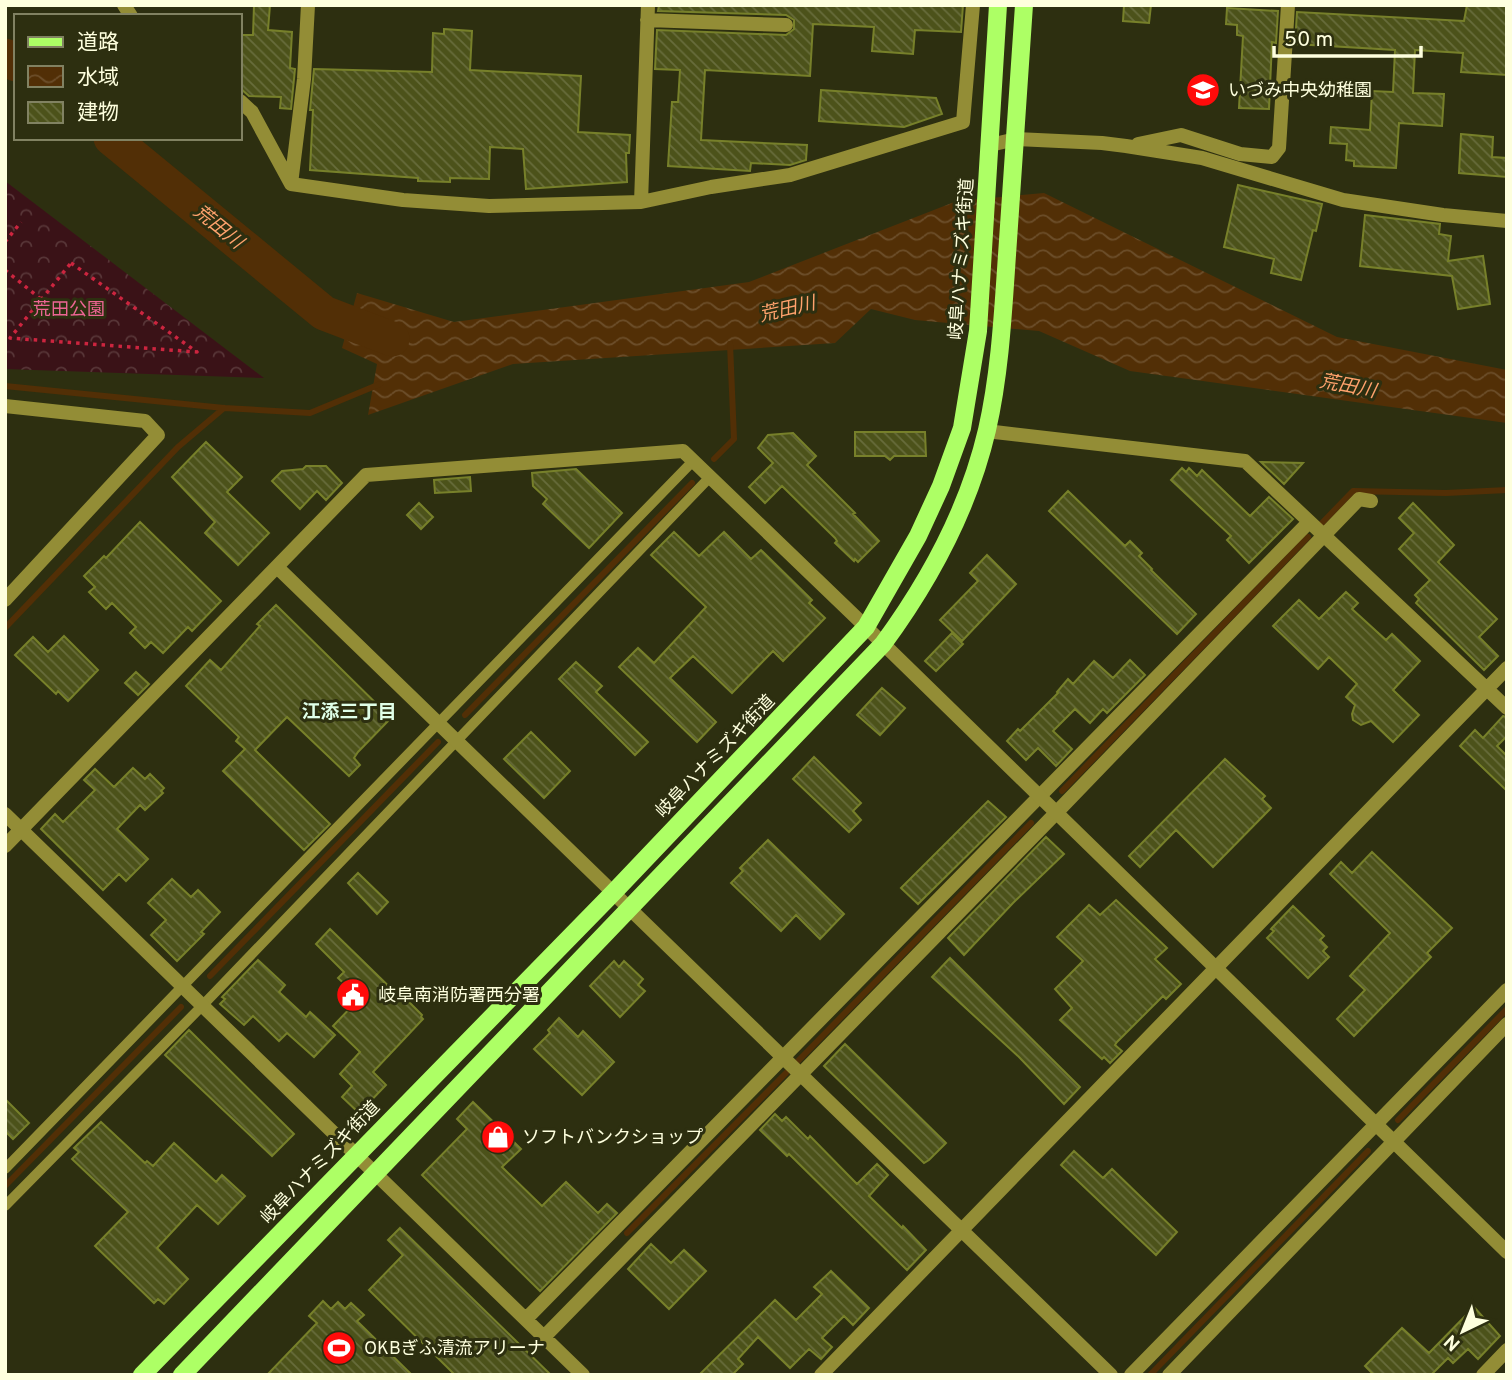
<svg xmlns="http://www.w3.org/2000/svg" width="1512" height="1380" font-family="Overpass,'Noto Sans JP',sans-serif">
<defs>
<pattern id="forest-crowns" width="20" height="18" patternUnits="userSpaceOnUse" patternTransform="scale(1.75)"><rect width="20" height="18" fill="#3a1217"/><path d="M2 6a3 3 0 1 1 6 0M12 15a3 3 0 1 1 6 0" fill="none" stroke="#583638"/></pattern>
<pattern id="water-waves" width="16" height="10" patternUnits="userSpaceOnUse" patternTransform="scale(1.75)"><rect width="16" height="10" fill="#522f06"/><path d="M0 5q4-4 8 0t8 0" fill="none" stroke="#6c4e2a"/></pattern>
<pattern id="building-back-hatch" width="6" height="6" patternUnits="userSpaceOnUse" patternTransform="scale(1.75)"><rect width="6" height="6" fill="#4c521a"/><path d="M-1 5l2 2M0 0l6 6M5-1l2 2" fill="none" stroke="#676c3b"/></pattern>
</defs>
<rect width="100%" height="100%" fill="#2d2f10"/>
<path fill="url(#forest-crowns)" d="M5,181L264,378L5,369Z"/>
<path fill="url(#water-waves)" d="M1044,193L1337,337L1507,370V423L1130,371L1039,331L915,320L871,309L835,343L513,364L368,415L377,364L342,348L357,293L454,322L749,282L957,201Z"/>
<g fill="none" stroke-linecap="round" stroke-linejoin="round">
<path stroke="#522f06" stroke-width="6" d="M5,386L224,408L310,413L380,384
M714,459L734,439L730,344
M1322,523L1353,491L1446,493L1507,490
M5,628L178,447L224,408
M465,715L692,483
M1062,791L1308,537
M210,976L438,742
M797,1062L1031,823
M1398,1120L1507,1009
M5,1186L181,1007
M627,1233L786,1073
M1150,1375L1368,1151"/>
<path stroke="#522f06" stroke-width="35" d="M5,56L16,64
M111,138L324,313L392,339"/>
</g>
<path fill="url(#building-back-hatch)" stroke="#77802a" stroke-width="2" d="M254,5H270L268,30L292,32L290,68L295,69L291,109L280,108L281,97L249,96L240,88V35H253Z
M659,5H963L961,32L915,30L913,54L872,51L874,27L813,24L810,76L705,70L701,140L807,145L806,160L790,165L751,163L750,171L668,166L672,102H678L680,70L655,69L657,30L786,35L794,29V20L786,15L658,11Z
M1124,5H1151L1149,23L1123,21Z
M1467,5H1507V75L1461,72L1463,53L1415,50L1413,93L1444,94L1442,126L1399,123L1396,168L1354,166V161L1346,160L1347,144L1330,143L1331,127L1370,130L1372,91L1393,92L1395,50L1295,44L1297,12L1464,21Z
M1227,8L1278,11L1276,43L1272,42L1269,109L1239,108L1243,36L1237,35V25L1226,24Z
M444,29L472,31L470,70L581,76L578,132L630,135L629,153H626L627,182L526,189L523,149L490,147L489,179L450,178V182L418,181V178L310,170L313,110H310L314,69L432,72L433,33L444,34Z
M821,90L936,98L942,114L904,127L819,121Z
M1461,134L1493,137L1492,157L1507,158V177L1459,173Z
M1238,185L1322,204L1316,231L1313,230L1301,280L1271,273L1274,259L1224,247Z
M1365,215L1440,224L1439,234L1451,236L1448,261L1483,256L1490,304L1458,309L1452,276L1360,266Z
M855,432H925L926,456H894L890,460L885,456H855Z
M793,433L816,456L807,465L855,513L853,514L879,541L858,562L855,559L854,561L835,543L837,541L835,538L782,486L765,503L749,487L773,463L758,448L768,435Z
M206,442L242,477L227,492L269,533L238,565L205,533L215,522L172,477Z
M1261,462L1303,463L1284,484Z
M306,466H326L342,483L326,500L317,491L300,509L272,481L282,471L303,469Z
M1182,468L1186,472L1189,468L1197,476L1202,470L1250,516L1269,497L1293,519L1249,563L1227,540L1231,536L1171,480Z
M576,469L622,513L589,548L543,504L547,499L533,486L532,473Z
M470,477L471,491L435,493L434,480Z
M1068,491L1125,546L1130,541L1142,553L1139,556L1152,569L1151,570L1196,614L1177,634L1049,511Z
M419,503L433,517L421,529L407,515Z
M1413,503L1454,545L1438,562L1497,619L1479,637L1498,656L1484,670L1416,603L1419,599L1415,595L1430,580L1399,549L1414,533L1399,518Z
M140,522L221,601L192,631L188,627L163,653L151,642L145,648L130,633L136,627L112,603L106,609L89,592L95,587L84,576L104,556L106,558Z
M674,532L699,556L724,532L751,559L761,550L812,600L809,603L825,618L783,661L773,651L732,693L693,656L670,678L716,722L697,742L619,667L638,648L654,663L706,607L651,555Z
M987,555L1016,584L962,641L940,620L978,581L970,573Z
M1346,592L1358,603L1352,609L1386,640L1392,634L1420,661L1393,690L1419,715L1393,742L1371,721L1361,725L1353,720L1352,714L1355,705L1346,697L1357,684L1329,657L1318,669L1273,626L1299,600L1319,619Z
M276,605L391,718L358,752L354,758L360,765L349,776L287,717L255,750L330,824L304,850L223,771L245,749L236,741L239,737L186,686L210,660L221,670L260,626L257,624Z
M952,633L963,644L936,671L925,661Z
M64,636L98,670L68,701L58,691L56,694L15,655L33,637L48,652Z
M1130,660L1145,675L1107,713L1103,709L1090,723L1075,709L1053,731L1072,749L1056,766L1038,748L1026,760L1007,741L1018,729L1020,731L1058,693L1057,692L1068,679L1073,684L1094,661L1113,678Z
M576,662L602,686L596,692L648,742L635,755L559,679Z
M136,672L149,684L138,695L125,683Z
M882,688L905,708L880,735L857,715Z
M1503,716L1507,717V736L1497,746L1507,756V791L1460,746L1475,730L1483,738Z
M531,732L570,771L544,798L504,759Z
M814,757L861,803L853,811L861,820L849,832L793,779Z
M1225,759L1265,796L1262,799L1271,808L1213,867L1176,830L1140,867L1129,856Z
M133,768L145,779L150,774L164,788L161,791L163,793L145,810L140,805L117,829L148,859L126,881L119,874L103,890L41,829L55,814L63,822L95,790L84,780L95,769L114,787Z
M988,801L1006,817L918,904L901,888Z
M1046,837L1064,854L1013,903L964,955L948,938Z
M768,840L844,914L820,939L796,915L781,931L731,883L743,871L740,868Z
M1372,852L1452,928L1427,953L1431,957L1354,1036L1337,1019L1365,990L1350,976L1390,933L1330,874L1341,862L1352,873Z
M358,873L388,902L377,914L348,883Z
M172,879L191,897L198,890L220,912L201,932L204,934L177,961L151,935L166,920L148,903Z
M1116,900L1167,948L1155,959L1181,984L1166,999L1163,996L1117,1042L1115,1045L1122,1051L1110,1063L1104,1057L1102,1059L1060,1020L1072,1008L1055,989L1083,961L1057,937L1089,905L1100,915Z
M1293,906L1324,936L1320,940L1327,947L1323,951L1329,957L1308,978L1267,938L1274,931L1271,929Z
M330,929L407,1004L409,1002L422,1015L421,1017L423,1019L373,1072L386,1085L359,1113L342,1097L352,1086L340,1074L360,1052L333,1026L357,1001L347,992L350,989L338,978L344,972L316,944Z
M950,958L1080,1087L1064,1104L1019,1057L932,977Z
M258,960L285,985L279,992L306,1017L310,1012L335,1035L314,1057L287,1033L279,1041L253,1016L244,1025L220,1004L225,999L222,997Z
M614,961L619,967L624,961L643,979L638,985L645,991L620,1017L590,986Z
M559,1018L578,1037L583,1031L614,1062L582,1095L534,1049L550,1033L548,1030Z
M189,1030L294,1134L272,1156L165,1055Z
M845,1044L946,1143L929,1160L924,1163L824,1066Z
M5,1099L29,1123L13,1139L5,1131Z
M473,1102L521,1149L502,1167L542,1206L566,1182L598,1213L607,1204L617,1213L540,1291L422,1175L467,1129L457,1119Z
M775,1114L782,1121L786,1117L808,1139L810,1136L857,1184L877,1164L888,1175L869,1196L902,1228L903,1226L926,1250L907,1270L789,1154L787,1156L760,1130Z
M101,1122L145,1163L147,1161L153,1166L174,1143L216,1182L222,1175L245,1196L218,1224L197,1205L157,1248L188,1279L164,1304L158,1299L154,1303L95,1246L128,1212L72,1159L79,1152L74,1148Z
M1074,1151L1103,1178L1112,1169L1177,1232L1156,1255L1061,1165Z
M400,1228L551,1375H455L369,1290L403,1255L388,1240Z
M651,1244L671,1263L684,1250L706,1271L669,1309L628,1269Z
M831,1271L869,1308L853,1325L844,1316L822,1338L832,1347L821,1359L809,1349L790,1368L758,1337L738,1359L743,1364L732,1375H699L775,1300L796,1320L822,1294L814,1287Z
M323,1301L331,1309L338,1302L345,1309L351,1303L364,1315L357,1321L412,1375H267L317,1323L309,1316Z
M1474,1307L1500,1336L1478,1359L1468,1349L1453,1363L1448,1358L1431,1375H1374L1365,1366L1402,1328L1429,1353Z"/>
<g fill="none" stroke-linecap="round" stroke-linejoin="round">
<path stroke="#cc253f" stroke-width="3.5" stroke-dasharray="3.5 5" stroke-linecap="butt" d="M5,242L21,222
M71,263L197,352L10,338Z
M5,270L42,300"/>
<path stroke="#938d36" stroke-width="10" d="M5,1169L694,460
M5,1206L202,1006L710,477"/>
<path stroke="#938d36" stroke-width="14" d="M124,5L131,16
M647,20L786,25
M240,101L252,112L291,184L304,79L308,5
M1138,144L1181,135L1240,154L1272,157L1279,148L1288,5
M990,145L1016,139L1102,143L1126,146L1202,158L1343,200L1443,215L1507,221
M291,184L403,200L489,206L641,202L711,187L790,175L963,122L973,5
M641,202L648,5
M5,406L145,421L158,435L5,600
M986,431L1245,461L1507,708
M278,568L1111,1375
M5,814L583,1375
M5,846L366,475L683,451L866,627
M526,1319L1309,522
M544,1337L1056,813L1359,499L1371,501
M821,1375L1507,668
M1131,1375L1507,990
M1169,1375L1507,1024
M1483,1375L1507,1350"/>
<path stroke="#938d36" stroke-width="14" d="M866,627L1507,1252"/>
<path stroke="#adff65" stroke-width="18" d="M142,1375L613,893L866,627L918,536L941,486L962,428L978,331L998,5
M182,1375L883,644C930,580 969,507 987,430C1000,373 1003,313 1007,255C1013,172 1019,89 1024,5"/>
</g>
<defs>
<g id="school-disc" transform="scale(1.75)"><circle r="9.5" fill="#ff0b0a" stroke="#2d2f10"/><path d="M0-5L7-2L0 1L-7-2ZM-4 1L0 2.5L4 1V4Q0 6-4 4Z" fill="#fff"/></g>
<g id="civic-disc" transform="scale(1.75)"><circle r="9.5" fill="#ff0b0a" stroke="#2d2f10"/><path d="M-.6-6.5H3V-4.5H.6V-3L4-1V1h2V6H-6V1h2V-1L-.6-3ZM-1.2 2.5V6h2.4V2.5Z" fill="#fff"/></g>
<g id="shop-disc" transform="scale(1.75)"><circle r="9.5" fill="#ff0b0a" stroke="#2d2f10"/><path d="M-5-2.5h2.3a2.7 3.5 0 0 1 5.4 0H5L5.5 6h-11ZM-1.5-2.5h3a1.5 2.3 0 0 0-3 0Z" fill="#fff"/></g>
<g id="stadium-disc" transform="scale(1.75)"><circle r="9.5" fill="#ff0b0a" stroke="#2d2f10"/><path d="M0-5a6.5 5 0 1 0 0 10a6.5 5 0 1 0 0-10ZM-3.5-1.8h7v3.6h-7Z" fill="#fff"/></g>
</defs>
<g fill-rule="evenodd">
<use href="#school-disc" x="1203" y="90"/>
<use href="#civic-disc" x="353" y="995"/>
<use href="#shop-disc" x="498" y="1137"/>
<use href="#stadium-disc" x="339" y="1348"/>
</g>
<g text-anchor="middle" stroke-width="6" stroke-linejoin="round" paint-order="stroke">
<g font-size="18" fill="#feffde" stroke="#2d2f10" text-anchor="start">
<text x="1228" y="96">いづみ中央幼稚園</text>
<text x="378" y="1001">岐阜南消防署西分署</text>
<text x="522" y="1143">ソフトバンクショップ</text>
<text x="364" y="1354">OKBぎふ清流アリーナ</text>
</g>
<g font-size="18" fill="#feffde" stroke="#2d2f10">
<text transform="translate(961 259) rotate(-86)" y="6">岐阜ハナミズキ街道</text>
<text transform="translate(715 756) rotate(-46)" y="6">岐阜ハナミズキ街道</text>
<text transform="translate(320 1162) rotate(-46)" y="6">岐阜ハナミズキ街道</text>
</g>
<g font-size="18" fill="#ed6594" stroke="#2d2f10">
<text x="69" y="315">荒田公園</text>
</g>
<g font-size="19" font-style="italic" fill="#ffa26c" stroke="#2d2f10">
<text transform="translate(219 226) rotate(39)" y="7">荒田川</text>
<text transform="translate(787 308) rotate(-13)" y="7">荒田川</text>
<text transform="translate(1348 385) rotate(11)" y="7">荒田川</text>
</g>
<g font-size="19" font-weight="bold" fill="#e0ffe8" stroke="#2d2f10">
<text x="349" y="718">江添三丁目</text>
</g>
</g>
<rect width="1512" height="1380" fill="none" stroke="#feffde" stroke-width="14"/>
<rect x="14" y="14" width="228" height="126" fill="#2d2f10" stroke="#818262" stroke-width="2"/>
<rect x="28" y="37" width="35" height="10" fill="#adff65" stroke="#818262" stroke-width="2"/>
<text x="77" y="49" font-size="21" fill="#feffde">道路</text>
<rect x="28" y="66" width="35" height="21" fill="url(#water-waves)" stroke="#818262" stroke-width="2"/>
<text x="77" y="84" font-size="21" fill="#feffde">水域</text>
<rect x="28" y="102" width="35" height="21" fill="url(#building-back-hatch)" stroke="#818262" stroke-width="2"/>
<text x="77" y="119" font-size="21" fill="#feffde">建物</text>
<g transform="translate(1463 1331) rotate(223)" stroke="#2d2f10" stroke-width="5" paint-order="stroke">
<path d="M0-5L12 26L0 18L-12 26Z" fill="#feffde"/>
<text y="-10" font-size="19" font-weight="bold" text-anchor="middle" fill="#feffde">N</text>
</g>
<path d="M1274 46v10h147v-10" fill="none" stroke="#feffde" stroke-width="3.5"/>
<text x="1284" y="46" font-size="21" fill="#feffde" stroke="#2d2f10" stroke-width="5" paint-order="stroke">50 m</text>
</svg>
